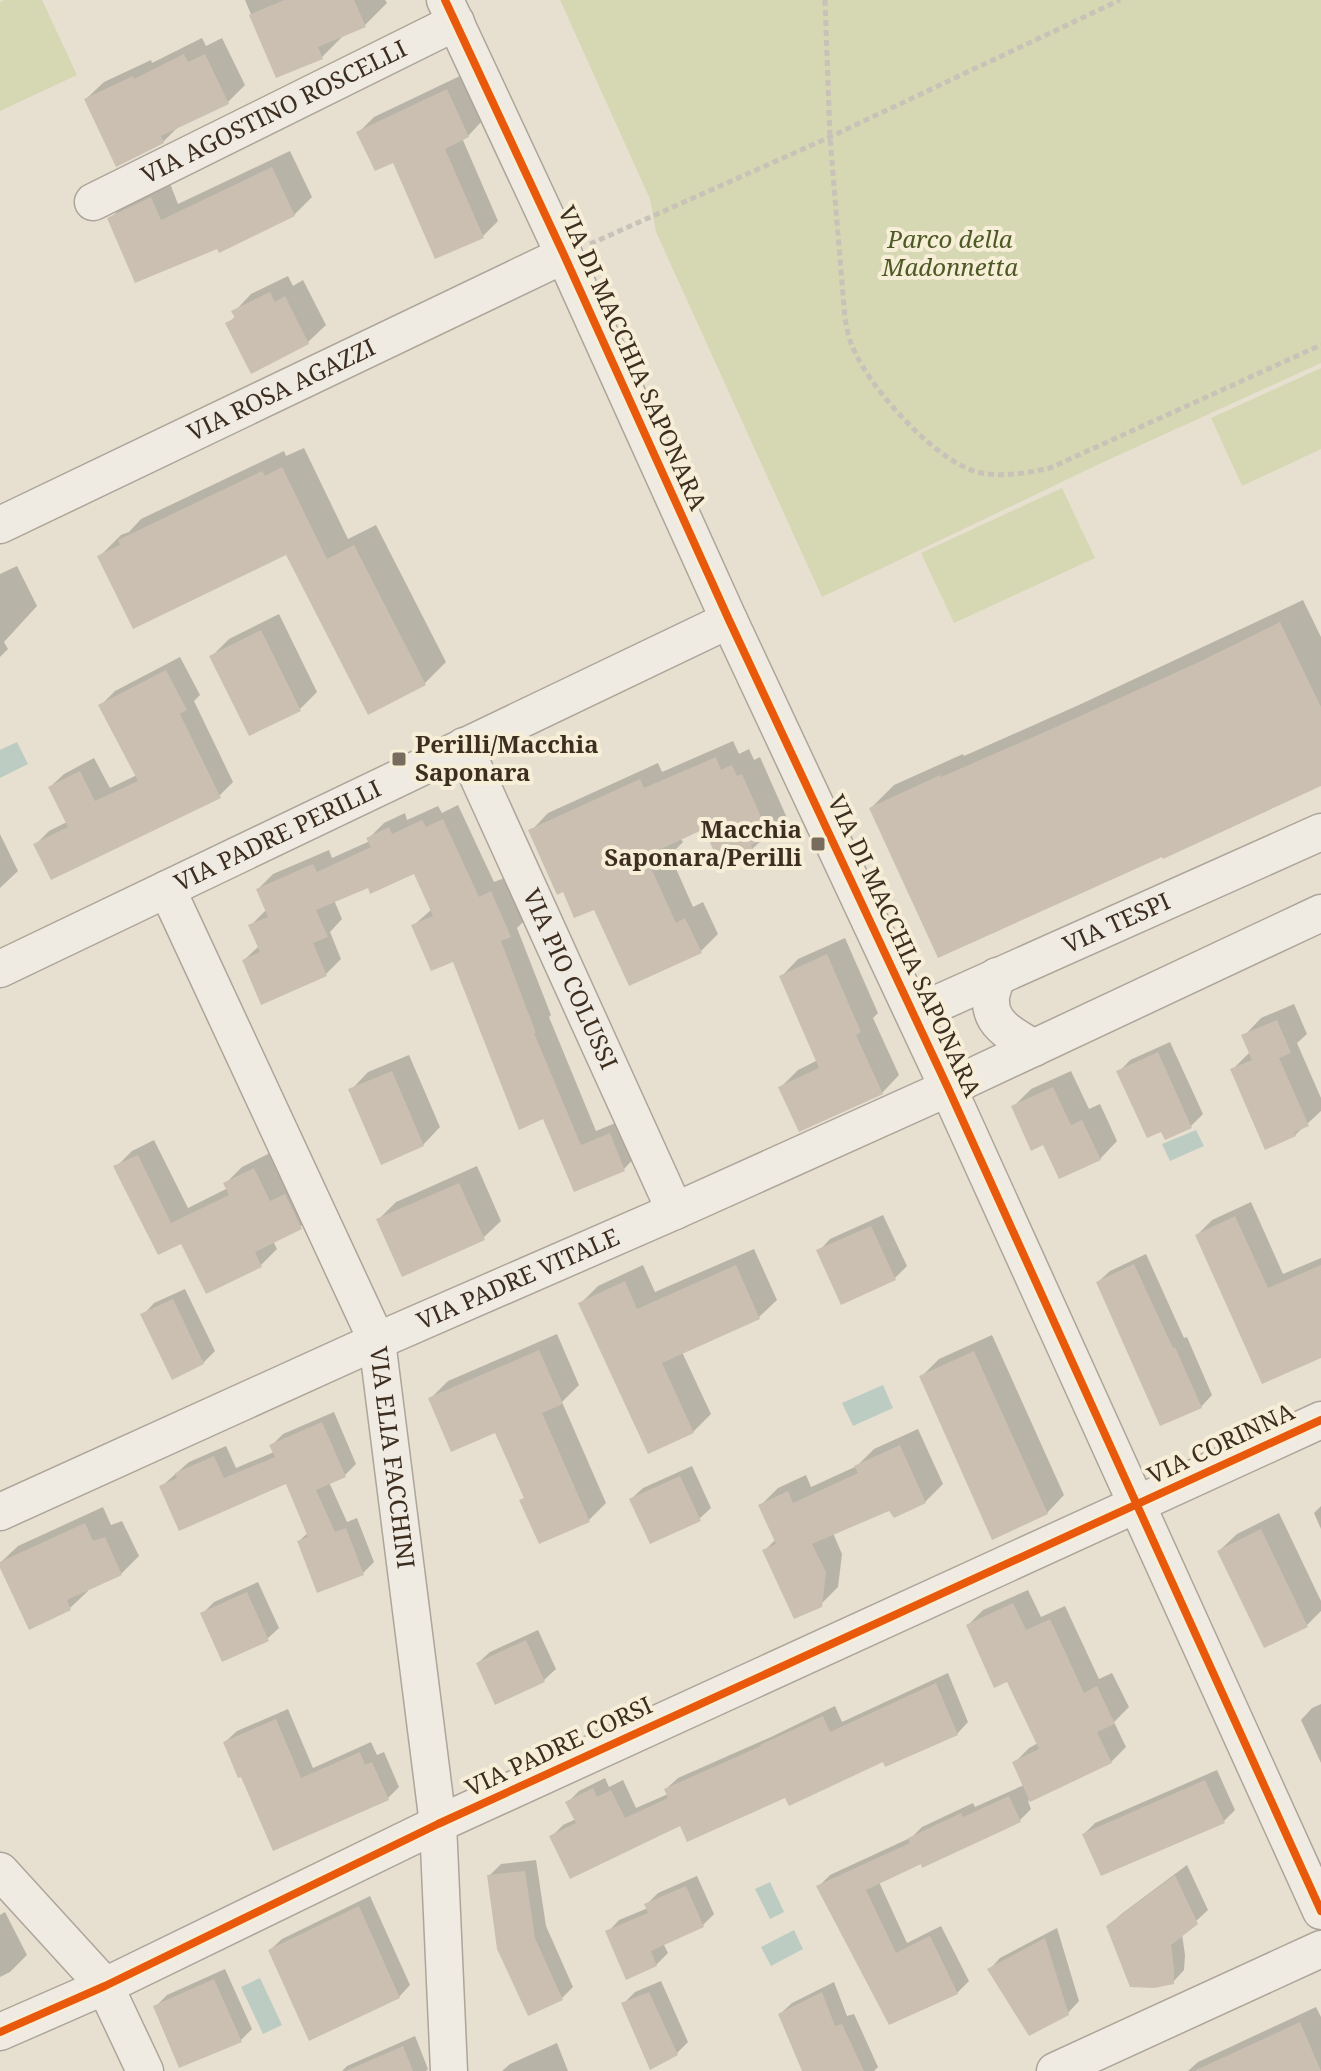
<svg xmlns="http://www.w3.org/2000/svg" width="1321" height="2071" font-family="'Noto Serif',serif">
<rect width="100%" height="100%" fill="#e7e0d1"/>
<path fill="#d6d7b3" d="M4,0H42L77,75L0,111V2Z
M560,0H1321V363L1097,465L822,597L656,232L650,199Z
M1321,368V449L1242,486L1211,418Z
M1062,488L1095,558L954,623L921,553Z"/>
<path fill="#bcccc2" d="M17,742L28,764L0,778V750Z
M1196,1130L1204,1146L1170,1161L1162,1144Z
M883,1385L893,1408L853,1426L842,1403Z
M770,1882L784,1912L770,1919L755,1889Z
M794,1930L803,1949L771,1966L761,1947Z
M260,1978L282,2025L263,2034L241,1987Z"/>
<path fill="#0003" d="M245,0H385L387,3L365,25L344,35L322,57L277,76Z
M202,38L206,46L222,38L245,85L228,102L179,126L163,142L86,99L104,82L151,60L152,63Z
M462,75L483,120L468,136L462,138L498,221L483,236L436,256L394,160L359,132L374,117Z
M290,151L312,197L294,215L218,247L110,219L127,201L169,181L178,204Z
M288,276L293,286L303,280L326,325L308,342L252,371L227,324L236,316L234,312L251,294Z
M304,448L348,539L376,525L446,662L425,683L287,553L100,556L121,535L129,532L141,519L284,451L286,456Z
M17,566L37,606L4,642L8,649L0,657V574Z
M1303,600L1321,637V784L871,808L894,785L963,754L964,756L1081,704Z
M279,614L317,692L300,709L211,657L229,639Z
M180,657L200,695L194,701L233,782L219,796L35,845L49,831L67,822L50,787L64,774L94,758L110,788L137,775L101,705L115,691Z
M733,741L739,754L749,749L754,760L760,757L787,818L752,849L705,826L680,838L683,842L670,855L693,907L703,902L718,934L700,952L595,907L531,831L548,813L658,763L662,772Z
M458,805L494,882L507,877L525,920L517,928L551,1015L549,1017L596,1131L625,1119L639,1153L624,1169L575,1189L544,1117L454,959L414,925L432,909L415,871L369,886L334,900L342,919L330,932L341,959L326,974L244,960L259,946L250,926L267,909L258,889L273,874L329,850L332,858L370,841L369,838L384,823L405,813L407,820L438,806L442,813Z
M0,834L18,871L0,888Z
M845,938L878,1013L873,1018L899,1075L882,1093L781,1087L798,1070L818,1060L781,977L798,959Z
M1294,1004L1307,1034L1297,1043L1321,1098V1111L1295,1135L1232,1070L1250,1052L1244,1036L1261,1018Z
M1170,1042L1203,1114L1191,1126L1166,1137L1119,1072L1130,1060Z
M409,1055L440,1127L423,1145L351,1090L368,1072Z
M1071,1071L1089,1109L1100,1104L1117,1141L1100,1159L1044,1142L1013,1107L1031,1089Z
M154,1140L188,1208L228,1188L226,1183L242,1167L270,1153L317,1211L300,1227L273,1241L277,1249L261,1265L182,1242L116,1167L132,1151Z
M477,1166L501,1221L483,1238L379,1219L396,1202Z
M1251,1202L1283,1274L1321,1258V1306L1301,1314L1197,1235L1212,1220Z
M883,1215L907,1266L895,1278L842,1302L819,1251L830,1239Z
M754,1249L777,1300L759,1317L682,1352L711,1414L693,1432L581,1303L598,1286L643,1265L655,1292Z
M1146,1254L1184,1338L1187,1337L1212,1395L1201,1407L1098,1282L1110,1271Z
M185,1289L215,1351L203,1363L143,1315L154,1303Z
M557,1334L579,1385L562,1402L606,1503L589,1520L525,1497L496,1431L430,1399L448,1381Z
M992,1335L1064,1495L1047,1513L922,1376L939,1359Z
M334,1412L356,1464L344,1476L329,1482L347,1522L357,1518L374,1562L363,1573L299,1541L309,1532L287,1481L162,1486L189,1462L226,1446L236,1468L274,1452L272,1445L283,1434Z
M918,1429L943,1484L925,1502L890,1509L833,1533L842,1554L838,1587L820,1605L764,1551L776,1539L760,1506L778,1488L806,1475L811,1487L857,1466L874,1449Z
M692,1466L711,1508L699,1519L631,1499L643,1488Z
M1321,1506V1529L1314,1513Z
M103,1507L111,1525L122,1521L139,1556L121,1574L87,1589L88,1591L70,1608L0,1563L18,1546Z
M1279,1513L1321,1601V1611L1307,1625L1219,1551L1237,1534Z
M258,1582L279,1628L267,1639L202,1614L214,1602Z
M1028,1590L1041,1617L1065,1606L1099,1679L1112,1673L1129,1707L1114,1722L1126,1747L1111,1762L1028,1801L1031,1809L1020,1820L879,1882L907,1943L941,1926L969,1981L957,1993L896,2020L819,1886L830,1875L912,1837L922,1827L973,1803L975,1807L1024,1785L1014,1763L1029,1748L1038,1743L1008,1679L968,1625L983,1610Z
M538,1630L556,1669L544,1680L478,1663L490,1652Z
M948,1673L968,1722L957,1734L786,1796L681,1824L551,1837L563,1825L576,1819L568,1802L579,1791L605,1778L609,1787L623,1780L636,1808L668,1794L666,1789L678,1778L771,1737L835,1706L842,1722Z
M1321,1704V1763L1301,1720L1312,1708Z
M288,1709L313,1768L371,1742L377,1755L384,1752L399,1787L388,1798L274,1848L225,1742L237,1731Z
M1217,1770L1235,1810L1224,1821L1084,1834L1095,1823Z
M536,1860L546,1926L573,1987L562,1998L489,1876L501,1864Z
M1187,1865L1208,1910L1182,1934L1185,1955L1184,1970L1173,1982L1108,1927L1120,1915Z
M697,1876L714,1914L703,1925L663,1943L668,1953L656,1965L608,1932L619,1920L648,1908L646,1905L658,1893Z
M370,1896L410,1985L399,1997L270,1950L282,1939Z
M5,1912L27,1955L10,1972L0,1977V1915Z
M1057,1928L1079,2001L1068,2013L989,1970L1000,1958Z
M225,1969L252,2029L241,2040L156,2006L167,1995Z
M661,1981L688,2042L677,2053L624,2003L635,1992Z
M834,1982L847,2016L854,2014L878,2067L874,2071H804L780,2014L792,2003Z
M1316,2007L1321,2017V2071H1188L1198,2062Z
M415,2036L428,2069L426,2071H342L347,2066Z
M557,2043L568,2071H502L510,2064Z"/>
<path fill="#cbbfb2" d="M284,0H354L366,27L318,47L323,59L276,78L249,15Z
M184,54L188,62L205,54L229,104L161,136L164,143L116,167L84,99L133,76L134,79Z
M447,89L469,137L445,149L484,238L435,259L393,163L375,171L356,132Z
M272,167L295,216L219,253L217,249L135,283L107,218L151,197L161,220Z
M270,292L275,302L285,296L309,344L251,374L225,323L235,318L231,311Z
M282,467L327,559L354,545L426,685L368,715L286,555L133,629L97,556L120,545L118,540L262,471L265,476Z
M1280,622L1321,707V786L1163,859L1162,857L938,958L869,808L940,775L941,777L1056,727L1201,661Z
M261,630L301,711L249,736L209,656Z
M166,670L187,710L180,714L221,798L51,880L33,844L68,827L48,787L80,771L95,801L138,781L98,705Z
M716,757L721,770L732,765L737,776L742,774L770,837L751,845L754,851L720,865L704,829L661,849L666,861L651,868L676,923L685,918L702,953L629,986L594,910L574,918L563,892L557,895L528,830L640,779L644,788Z
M443,819L479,897L491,891L511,937L501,941L536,1033H534L581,1145L610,1133L625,1171L574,1192L543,1119L519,1130L453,962L431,971L411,925L433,916L414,874L370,894L368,888L316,910L328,937L313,943L327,976L261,1005L242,960L260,952L248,925L268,917L256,889L313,864L317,872L371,847L366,838L389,827L392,834L422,820L426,827Z
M827,954L861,1032L856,1035L883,1094L799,1132L778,1087L819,1068L779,976Z
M1277,1020L1291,1053L1279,1058L1309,1126L1295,1132L1296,1136L1265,1150L1230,1069L1252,1060L1241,1035Z
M1158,1052L1192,1128L1165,1140L1161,1132L1147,1138L1116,1071Z
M392,1071L424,1146L381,1165L348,1089Z
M1053,1087L1071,1125L1082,1120L1101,1160L1059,1179L1043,1145L1031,1151L1011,1106Z
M138,1155L171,1223L229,1195L223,1183L254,1168L270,1201L285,1194L302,1229L255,1252L262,1267L206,1294L181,1244L158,1255L123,1186L113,1166Z
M459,1183L485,1240L402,1277L376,1219Z
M1235,1216L1268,1288L1321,1265V1358L1262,1384L1195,1235Z
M871,1226L896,1280L841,1305L816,1250Z
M1134,1264L1173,1348L1175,1347L1202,1408L1160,1426L1096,1282Z
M736,1265L760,1319L662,1363L694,1433L648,1454L578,1303L625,1281L637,1309Z
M173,1299L204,1364L172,1380L140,1314Z
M539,1350L563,1404L542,1413L590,1522L539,1544L519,1500L524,1498L495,1433L451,1452L428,1398Z
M974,1351L1048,1514L992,1540L919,1376Z
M322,1422L346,1477L316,1490L335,1532L346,1528L364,1575L317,1593L297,1541L308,1537L286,1484L179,1531L159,1486L177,1478L175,1473L214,1456L224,1478L275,1457L269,1445Z
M900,1445L926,1503L894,1518L889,1511L812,1544L826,1572L822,1607L794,1619L762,1550L776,1544L758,1505L788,1491L793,1503L858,1473L854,1466Z
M680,1476L701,1521L650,1544L629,1499Z
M85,1523L93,1541L105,1537L122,1575L67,1600L71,1610L29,1630L0,1568V1562Z
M1261,1529L1308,1627L1264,1648L1217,1551Z
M247,1592L269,1641L222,1662L200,1613Z
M1013,1603L1026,1630L1050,1619L1084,1693L1097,1686L1115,1724L1097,1732L1112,1763L1030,1802L1012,1762L1039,1749L1007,1682L994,1688L966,1625Z
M526,1640L545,1682L495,1705L476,1663Z
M936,1683L958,1735L885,1767L883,1762L789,1806L785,1798L687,1842L680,1826L570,1879L549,1836L576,1823L565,1802L593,1788L597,1797L611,1790L625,1818L668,1798L664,1789L761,1746L760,1745L823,1716L830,1732Z
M276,1719L301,1778L360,1752L365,1765L372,1762L389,1800L273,1851L241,1777L238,1778L223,1742Z
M1205,1780L1225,1823L1101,1876L1082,1834Z
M1009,1796L1021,1822L922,1868L921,1864L866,1890L896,1953L930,1936L958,1994L889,2025L816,1886L910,1843L908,1838L961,1813L963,1817Z
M525,1871L535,1938L563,2000L528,2016L497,1949L487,1875Z
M1175,1875L1198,1924L1171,1945L1174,1968V1984L1154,1988L1130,1987L1106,1926Z
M686,1886L704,1927L651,1951L657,1966L626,1980L605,1931L648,1913L644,1904Z
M359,1906L400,1998L309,2041L268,1950Z
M1045,1938L1069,2015L1029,2036L987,1969Z
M214,1979L242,2042L179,2068L153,2006Z
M649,1992L678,2055L650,2070L621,2003Z
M822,1992L835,2026L842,2024L864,2071H802L778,2014Z
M1300,2022L1321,2071H1194Z
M403,2046L413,2071H346Z"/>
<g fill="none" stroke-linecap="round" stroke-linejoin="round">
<g stroke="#ada599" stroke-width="39">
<g id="minor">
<path d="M445,0L564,255L729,620L948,1088L1321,1911"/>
<path id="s1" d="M93,202L456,22"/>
<path id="s2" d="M0,525L564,255"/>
<path id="s3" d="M464,746L675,1211"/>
<path id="s4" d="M167,889L377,1341L438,1824L449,2071"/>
<path id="s5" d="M0,969L729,620"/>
<path d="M997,976C995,984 990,994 991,1002C991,1026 1016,1037 1034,1048"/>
<path id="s6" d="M914,1014L1321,832"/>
<path id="s7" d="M0,1512L377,1341L675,1211L948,1088L1321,913"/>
<path d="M0,1871L105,1986L145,2071"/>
<path d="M0,2032L105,1986L438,1824L1321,1420"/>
<path d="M1055,2071L1321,1949"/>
</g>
</g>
<path stroke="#c8c2b9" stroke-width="5" stroke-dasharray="6 4" stroke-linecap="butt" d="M825,0L830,137L845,319C847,327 848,336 851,343C866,385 934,460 977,472C1000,478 1027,473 1050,468L1321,345
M590,244L830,137L1120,0"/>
<use href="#minor" stroke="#efebe3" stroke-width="36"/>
<g stroke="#f7eed8" stroke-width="13">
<path id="cycleway" d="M445,0L564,255L729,620L948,1088L1321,1911
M0,2032L105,1986L438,1824L1321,1420"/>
</g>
<use href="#cycleway" stroke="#e8590c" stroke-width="8"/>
</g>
<g fill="#786c5e" stroke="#f7eed8" stroke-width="3">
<rect x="391" y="751" width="16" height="16" rx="4"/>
<rect x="810" y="836" width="16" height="16" rx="4"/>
</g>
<g text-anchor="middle" stroke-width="8" stroke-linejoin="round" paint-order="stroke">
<g font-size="24" fill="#3d2e20" stroke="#f7eed8">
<text dy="8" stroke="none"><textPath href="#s1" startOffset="202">VIA AGOSTINO ROSCELLI</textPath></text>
<text transform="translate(632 358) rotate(66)" y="8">VIA DI MACCHIA SAPONARA</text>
<text dy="8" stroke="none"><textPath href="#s2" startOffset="312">VIA ROSA AGAZZI</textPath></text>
<text dy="8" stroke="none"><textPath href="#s5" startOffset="308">VIA PADRE PERILLI</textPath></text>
<text dy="8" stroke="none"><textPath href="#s6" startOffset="222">VIA TESPI</textPath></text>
<text transform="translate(904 946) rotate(65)" y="8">VIA DI MACCHIA SAPONARA</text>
<text dy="8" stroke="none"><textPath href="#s3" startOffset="256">VIA PIO COLUSSI</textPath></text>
<text dy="8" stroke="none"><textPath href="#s7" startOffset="568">VIA PADRE VITALE</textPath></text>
<text transform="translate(1221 1444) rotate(-25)" y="8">VIA CORINNA</text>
<text dy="8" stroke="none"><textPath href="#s4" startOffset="616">VIA ELIA FACCHINI</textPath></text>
<text transform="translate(559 1747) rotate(-25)" y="8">VIA PADRE CORSI</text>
</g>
<g font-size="24" font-style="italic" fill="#4d5a26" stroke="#f7eed8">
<text x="950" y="248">Parco della<tspan x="950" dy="28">Madonnetta</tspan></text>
</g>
<g font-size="24" font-weight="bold" fill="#3d2e20" stroke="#f7eed8" text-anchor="start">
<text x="415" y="753">Perilli/Macchia<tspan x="415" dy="28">Saponara</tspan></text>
<text x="802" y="838" text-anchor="end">Macchia<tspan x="802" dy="28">Saponara/Perilli</tspan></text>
</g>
</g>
</svg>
